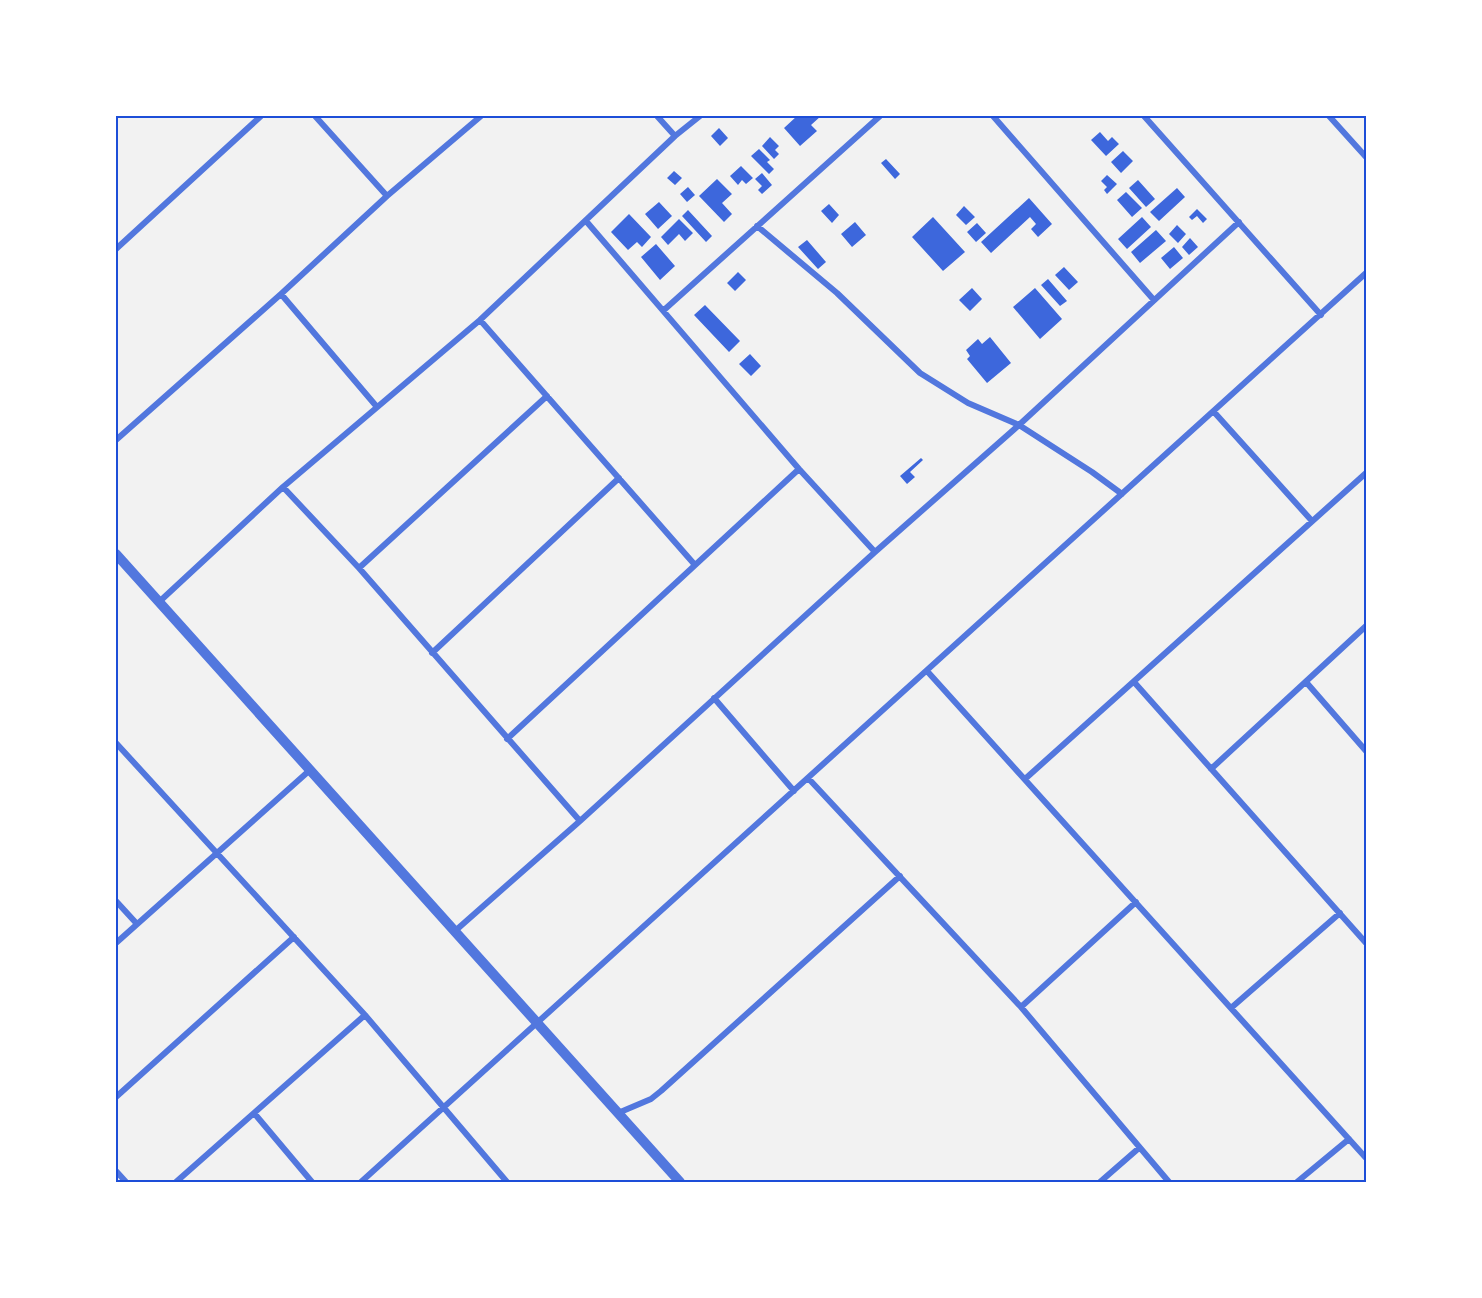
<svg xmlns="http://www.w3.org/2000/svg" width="1482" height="1298" font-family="Signika,sans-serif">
<rect width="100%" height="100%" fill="#f2f2f2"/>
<path fill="#3d67dc" d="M797,116H821L811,125L817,131L800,146L784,128Z
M719,128L728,138L720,146L711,136Z
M1100,132L1108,141L1112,137L1119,144L1106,156L1091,140Z
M770,137L779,146L775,150L779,154L774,159L762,146Z
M759,149L770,160L767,162L774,169L769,174L751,156Z
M1123,151L1133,161L1121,173L1111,162Z
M886,159L900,174L895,179L881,163Z
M741,166L753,178L746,184L742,180L738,185L730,176Z
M674,171L682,178L675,185L667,178Z
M762,173L772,185L762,194L758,190L762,186L755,179Z
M1107,175L1117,184L1107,194L1104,190L1107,187L1101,181Z
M717,179L732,194L722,203L732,214L724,222L699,196Z
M1138,180L1155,199L1146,207L1129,188Z
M688,187L695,195L687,202L680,194Z
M1177,188L1185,197L1159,221L1150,212Z
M1126,192L1142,208L1132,217L1117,200Z
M1029,198L1052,224L1038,237L1031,229L1036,224L1030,217L991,253L981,242Z
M659,202L672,216L658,229L645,214Z
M829,204L839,215L832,223L821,211Z
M964,206L975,217L966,225L956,215Z
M1197,209L1207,219L1203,223L1197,216L1192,220L1189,217Z
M688,210L712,236L706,242L682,216Z
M629,214L651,237L642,247L637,242L628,250L611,232Z
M933,217L965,252L943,271L912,237Z
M1142,217L1151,227L1127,249L1118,239Z
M679,219L693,233L685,241L679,234L668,245L661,237Z
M855,222L866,235L852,247L841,234Z
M977,223L986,233L976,242L967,232Z
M1177,225L1186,234L1178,243L1169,234Z
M1156,230L1166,241L1140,263L1131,252Z
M1190,238L1198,247L1189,255L1182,247Z
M807,240L826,262L818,269L798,247Z
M656,244L675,266L660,280L641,257Z
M1174,247L1183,258L1170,269L1161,258Z
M1064,267L1078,282L1069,290L1055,275Z
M738,272L746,280L735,291L727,283Z
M1048,279L1067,301L1060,306L1041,285Z
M972,288L982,299L970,311L959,300Z
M1035,288L1062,319L1040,339L1013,307Z
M705,305L740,341L729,352L694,315Z
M990,337L1011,363L987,383L967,359L970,356L966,350L978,339L982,344Z
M750,354L761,366L751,376L739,364Z
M921,458L923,460L910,472L915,477L907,484L900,476Z"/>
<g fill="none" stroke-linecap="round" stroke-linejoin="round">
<path stroke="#5277de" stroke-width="6" d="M315,116L387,196
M657,116L675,136
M993,116L1153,299
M1144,116L1321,315
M1329,116L1366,157
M586,221L799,469L875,552
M757,226L837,293L920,373L968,403L1019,425L1092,472L1122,494
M116,249L261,116
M281,294L377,407
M664,310L880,116
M480,320L695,565
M1214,412L1312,521
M116,440L281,294L387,196L481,116
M283,487L359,568L580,821
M359,568L547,396
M159,602L283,487L480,320L675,136L700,116
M432,653L619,478
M927,671L1366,1158
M1134,682L1366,943
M1306,682L1366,751
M714,698L794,791
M507,739L799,469
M116,743L365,1015L507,1182
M1211,769L1366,626
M808,778L1021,1007L1169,1182
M1025,779L1366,473
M116,901L137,924
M455,931L580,821L875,552L1019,425L1239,222
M116,943L310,770
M1021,1007L1136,902
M1231,1008L1340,913
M116,1097L294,937
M254,1113L312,1182
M618,1113L651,1099L661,1091L900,876
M116,1171L126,1182
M176,1182L365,1015
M361,1182L1366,273
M1100,1182L1139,1148
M1297,1182L1349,1139"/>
<path stroke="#5277de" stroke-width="10" d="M116,554L680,1182"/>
</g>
<rect width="1482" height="1298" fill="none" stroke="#ffffff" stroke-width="234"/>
<rect x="117" y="117" width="1248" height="1064" fill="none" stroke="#1d4ed8" stroke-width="2"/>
</svg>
